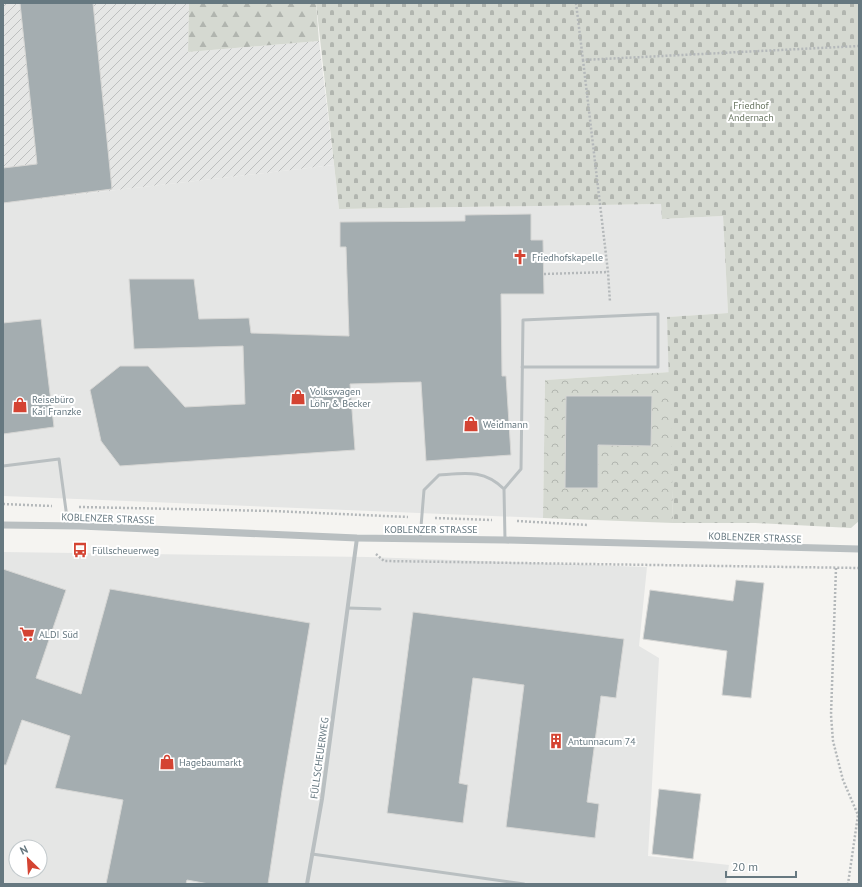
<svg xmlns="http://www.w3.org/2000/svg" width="862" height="887" font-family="'PT Sans',sans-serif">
<defs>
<pattern id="industrial-furrows" width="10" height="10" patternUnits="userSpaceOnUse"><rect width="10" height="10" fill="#e5e6e5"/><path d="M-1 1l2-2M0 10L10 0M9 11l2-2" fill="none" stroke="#bdbfbf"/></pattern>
<pattern id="forest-firs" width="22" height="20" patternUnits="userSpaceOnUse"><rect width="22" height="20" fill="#d5d9d1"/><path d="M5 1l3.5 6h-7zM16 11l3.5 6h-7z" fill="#b1b5af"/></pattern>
<pattern id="cemetery-stones" width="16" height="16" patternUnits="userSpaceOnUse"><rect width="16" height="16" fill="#d5d9d1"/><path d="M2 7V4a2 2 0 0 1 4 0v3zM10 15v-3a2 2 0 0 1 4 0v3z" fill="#b1b5af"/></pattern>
<pattern id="park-crowns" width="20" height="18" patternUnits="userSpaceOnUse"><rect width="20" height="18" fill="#d5d9d1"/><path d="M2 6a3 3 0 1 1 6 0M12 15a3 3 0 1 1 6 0" fill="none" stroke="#b1b5af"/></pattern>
</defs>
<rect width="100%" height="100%" fill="#f5f4f1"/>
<path fill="#e5e6e5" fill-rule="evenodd" d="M334,165L339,209L661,204L663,219L723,216L728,313L667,317L670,372L545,380L543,518L3,496V203Z
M3,552L368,557L647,567L639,646L659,658L648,856L729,865L726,884H3ZM16,847H40V871H16Z"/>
<path fill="url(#industrial-furrows)" d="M3,3H189L188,52L319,41L334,165L3,203Z"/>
<path fill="url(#forest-firs)" d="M189,3H316L319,41L188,52Z"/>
<path fill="url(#cemetery-stones)" d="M316,3H859V521L851,528L755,523H673L667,317L728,313L723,216L662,219L661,204L339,209Z"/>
<path fill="url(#park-crowns)" d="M670,372L673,523L543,518L545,380Z"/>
<path fill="#a4adb0" stroke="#d6d6d4" d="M20,3H93L112,189L3,203V168L37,164Z
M531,214V240H543L544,294H501L502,376H506L511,455L426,461L421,382L350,384L355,450L120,466L101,441L90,390L120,366H148L185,407L245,404L243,346L134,349L129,279H194L199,319L249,318L251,333L349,336L346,247H340V222L465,221V215Z
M41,319L54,427L3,434V323Z
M566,396H652L651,446L598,445V488H565Z
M3,569L66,590L36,678L81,694L110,589L310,623L282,791L268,884H209L187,880L186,884H106L123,800L55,788L70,736L22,720L6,765H3Z
M736,580L764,583L751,698L722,695L727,651L643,639L650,590L733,601Z
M413,612L624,639L616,698L601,696L587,802L599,804L595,838L506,827L524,685L473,678L459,783L468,785L463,823L387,813Z
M659,789L701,794L693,859L652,854Z"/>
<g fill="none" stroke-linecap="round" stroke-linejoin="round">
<path stroke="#b4b8ba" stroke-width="2.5" stroke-dasharray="2 2" stroke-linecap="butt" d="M576,3L583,60L859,46
M583,60L608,272L610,302
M544,274L608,272
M3,504L52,506
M79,507L273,511L408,517
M435,518L492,520
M517,521L588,525
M376,554L384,561L859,568
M836,568L831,715L833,741L843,780L858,815L848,884"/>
<path stroke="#b9bfc1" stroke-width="3" d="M3,466L59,459L68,525
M420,539L424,490L439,475C465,473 484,469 504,489
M505,540L504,489L521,469L523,320L658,314V367H522
M348,608L380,609
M312,854L524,884"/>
<path stroke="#b9bfc1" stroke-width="4" d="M307,884L322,799L357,538"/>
<path stroke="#b9bfc1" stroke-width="7" d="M3,525L80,526L357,538L505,540L859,549"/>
</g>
<defs>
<g id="church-bare" transform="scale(1.2)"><path d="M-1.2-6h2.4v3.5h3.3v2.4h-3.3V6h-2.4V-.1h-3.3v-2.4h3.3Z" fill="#d44332" stroke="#fff" stroke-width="2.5" paint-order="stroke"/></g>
<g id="shop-bare" transform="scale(1.2)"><path d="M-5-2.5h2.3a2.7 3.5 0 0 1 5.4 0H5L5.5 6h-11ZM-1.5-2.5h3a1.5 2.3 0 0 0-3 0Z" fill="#d44332" stroke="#fff" stroke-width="2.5" paint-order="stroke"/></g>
<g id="bus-bare" transform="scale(1.2)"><path d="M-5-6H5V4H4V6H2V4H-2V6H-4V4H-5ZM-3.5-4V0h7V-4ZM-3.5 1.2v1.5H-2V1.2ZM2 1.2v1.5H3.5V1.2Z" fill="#d44332" stroke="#fff" stroke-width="2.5" paint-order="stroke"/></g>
<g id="supermarket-bare" transform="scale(1.2)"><path d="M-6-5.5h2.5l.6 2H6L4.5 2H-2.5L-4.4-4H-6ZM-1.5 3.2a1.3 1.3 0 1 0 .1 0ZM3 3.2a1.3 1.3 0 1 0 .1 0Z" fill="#d44332" stroke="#fff" stroke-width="2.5" paint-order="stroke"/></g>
<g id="building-bare" transform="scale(1.2)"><path d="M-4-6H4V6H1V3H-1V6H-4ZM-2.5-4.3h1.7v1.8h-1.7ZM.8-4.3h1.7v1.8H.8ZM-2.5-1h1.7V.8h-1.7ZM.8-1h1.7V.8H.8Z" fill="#d44332" stroke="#fff" stroke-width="2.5" paint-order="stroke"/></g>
</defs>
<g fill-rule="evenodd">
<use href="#church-bare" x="520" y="257"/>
<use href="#shop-bare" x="298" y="397"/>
<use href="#shop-bare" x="20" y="405"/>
<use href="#shop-bare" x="471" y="424"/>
<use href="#bus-bare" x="80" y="550"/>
<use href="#supermarket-bare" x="27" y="634"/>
<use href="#building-bare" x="556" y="741"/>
<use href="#shop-bare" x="167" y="762"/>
</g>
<g text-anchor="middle" stroke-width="4" stroke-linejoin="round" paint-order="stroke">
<g font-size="10" fill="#6b7864" stroke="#fff">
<text x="751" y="109">Friedhof<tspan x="751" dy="12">Andernach</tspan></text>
</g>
<g font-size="10" fill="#667880" stroke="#fff" text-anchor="start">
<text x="532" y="261">Friedhofskapelle</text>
<text x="310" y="395">Volkswagen<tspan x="310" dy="12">Löhr &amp; Becker</tspan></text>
<text x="32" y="403">Reisebüro<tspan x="32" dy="12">Kai Franzke</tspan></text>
<text x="483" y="428">Weidmann</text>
<text x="92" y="554">Füllscheuerweg</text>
<text x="39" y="638">ALDI Süd</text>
<text x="568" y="745">Antunnacum 74</text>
<text x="179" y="766">Hagebaumarkt</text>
</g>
<g font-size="10" fill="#667880" stroke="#fff">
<text transform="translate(108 518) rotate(2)" y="4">KOBLENZER STRASSE</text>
<text x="431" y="533">KOBLENZER STRASSE</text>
<text transform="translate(755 537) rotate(2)" y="4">KOBLENZER STRASSE</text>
<text transform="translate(319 758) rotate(-82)" y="4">FÜLLSCHEUERWEG</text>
</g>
</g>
<rect width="862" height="887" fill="none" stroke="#667880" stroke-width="8"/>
<g transform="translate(28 859) rotate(335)"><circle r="19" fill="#ffffff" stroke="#c2c9cc"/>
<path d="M0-3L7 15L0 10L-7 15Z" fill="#d44332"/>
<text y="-6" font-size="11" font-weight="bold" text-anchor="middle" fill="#667880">N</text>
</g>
<path d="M726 871v6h70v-6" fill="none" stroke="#667880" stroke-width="2"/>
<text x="732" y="871" font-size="12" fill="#667880" stroke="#ffffff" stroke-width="3" paint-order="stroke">20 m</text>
</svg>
